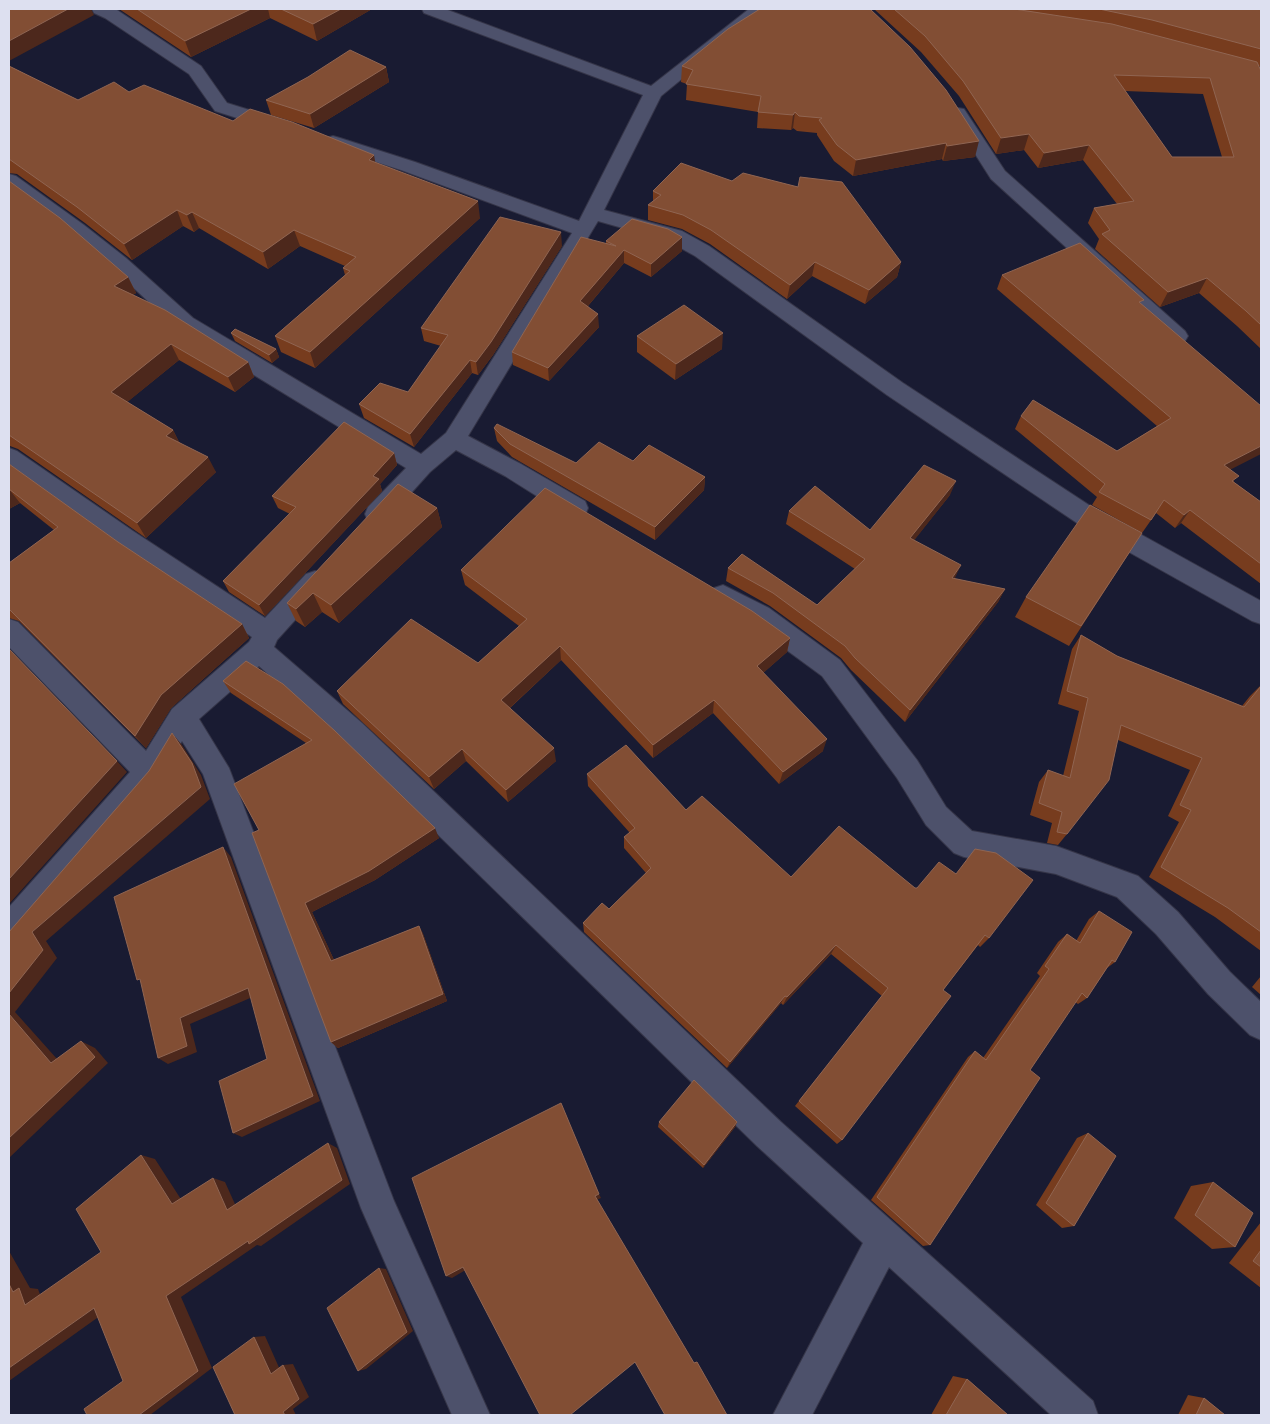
<svg xmlns="http://www.w3.org/2000/svg" width="1270" height="1424" font-family="'Fira Sans Condensed',sans-serif">
<rect width="100%" height="100%" fill="#191b32"/>
<g fill="none" stroke-linecap="round" stroke-linejoin="round">
<g stroke="#353548" stroke-width="2">
<path id="street" d="M92,9L117,10L201,66L227,103L285,121L287,125L285,129L278,131L215,111L189,74L105,18L94,13Z
M422,9H445L651,86L749,9H767L661,96L604,210L682,231L709,246L903,383L1095,509L1261,601V624L1252,621L1077,523L887,395L695,256L668,241L598,221L468,436L521,464L585,501L588,508L585,515L576,517L567,515L505,476L456,450L430,472L386,521L377,523L368,521L365,514L368,507L406,468L177,328L112,268L70,233L9,189V174L16,176L84,225L126,258L193,318L421,454L446,433L572,233L401,170L326,146L324,142L326,138L333,136L340,138L415,162L579,221L643,95L424,13Z
M958,108L964,109L1005,171L1185,331L1188,336L1185,341L1177,343L1169,341L991,179L949,113L952,109Z
M9,448L17,451L133,531L265,618L306,574L315,571L324,574L328,581L324,588L277,640L274,647L362,723L781,1122L1093,1401L1098,1415H1051L889,1267L812,1415H773L863,1243L757,1146L342,741L259,666L199,719L229,768L394,1201L490,1415H452L361,1208L203,774L182,741L158,781L20,941L9,945V907L130,772L9,647V619L18,622L146,751L172,709L249,642L252,637L115,545L9,469Z
M723,585L769,608L840,660L917,760L946,807L972,831L1056,846L1138,876L1178,912L1230,972L1261,1002V1040L1250,1035L1208,994L1156,934L1117,897L1056,874L964,857L954,853L926,825L897,778L822,676L751,624L714,602L710,595L714,588Z"/>
</g>
<use href="#street" fill="#4d516b" fill-rule="evenodd"/>
</g>
<path fill="#773c1e" fill-rule="evenodd" d="M119,9H372L317,41L270,18L191,57Z
M760,9L975,157L943,161L942,159L853,176L834,161L817,135V133L797,131L793,128L791,130L757,128L758,112L686,100L687,84L681,82L682,66Z
M874,9H1261V67L1259,66L1261,71V349L1237,326L1199,293L1160,307L1095,249L1099,239L1088,223L1094,208L1117,204L1083,160L1038,168L1024,150L996,154L959,96L921,52ZM1125,91L1203,94L1222,157H1172Z
M9,66L78,100L129,92L375,162L480,218L315,368L281,352L275,336L345,275L343,268L345,266L300,246L268,269L199,228L194,232L183,226L132,260L85,223L17,174L9,173Z
M386,67L389,82L314,128L271,115L266,100Z
M9,181L128,277L136,293L133,295L248,362L254,377L235,392L179,360L127,402L173,430L179,442L216,472L146,538L18,449L10,446L9,447Z
M653,191L901,262L897,277L865,304L812,276L787,299L710,244L682,229L648,220V205L653,201Z
M606,241L682,251L651,277L624,263L588,306L599,327L549,381L513,365L512,352L606,243Z
M562,246L493,355L478,375L472,373L414,447L364,418L359,404L408,392L441,346L424,341L421,328Z
M1002,275L1142,305L1231,470L1234,482L1261,502V584L1181,523L1175,528L1156,513L1142,533L1092,505L1097,497L1015,429L1021,416L1117,451L1157,426L997,289Z
M231,333L276,349L279,357L272,363L235,341Z
M637,336L722,349L675,380L637,352Z
M494,428L576,463L633,461L705,477L704,490L655,540L512,457L497,441Z
M394,453L397,465L380,484L382,491L265,616L229,592L223,581L290,514L278,508L272,496Z
M9,464L118,542L242,624L249,638L171,708L146,748L19,621L9,618V563L54,530L20,503L9,509Z
M950,495L914,540L955,579L1005,589L998,602L905,722L851,670L841,658L770,606L726,581L728,568L817,605L855,569L786,524L789,511L870,530Z
M437,508L442,527L339,623L322,612L305,627L296,621L287,603Z
M1142,533L1069,646L1015,617L1026,597Z
M461,570L790,638L787,652L763,673L823,751L779,784L713,713L653,758L561,660L510,708L556,761L508,802L466,761L434,789L343,704L337,691L478,663L519,626L465,585Z
M1081,635L1117,656L1242,706L1250,696L1261,685V951L1215,917L1149,877L1179,822L1168,816L1190,770L1118,740L1067,834L1058,845L1047,843L1052,823L1030,815L1039,782L1048,770L1063,776L1079,711L1058,704L1072,649Z
M246,661L439,838L375,880L312,912L334,960L419,926L423,934L447,1001L338,1048L331,1042L259,830L306,743L231,693L223,681Z
M587,774L686,810L791,877L915,888L989,938L980,947L978,945L943,990L842,1140L837,1144L795,1106L882,996L831,954L783,1005L781,1003L727,1068L584,932L583,923L609,909L646,873L624,848V837L630,833L588,786Z
M1099,911L1115,962L1107,968L1087,998L1078,1004L1075,1002L1030,1070L930,1245L923,1246L871,1200L968,1057L975,1051L983,1058L1040,976L1037,973L1058,942L1067,934L1076,941L1089,919Z
M1261,976V995L1252,987Z
M659,1122H737L735,1127L703,1168L658,1127Z
M1088,1133L1074,1226L1062,1228L1036,1205L1077,1138Z
M1213,1182L1235,1247L1212,1249L1174,1218L1191,1186Z
M1261,1222V1288L1229,1263Z
M953,1376L967,1379L1008,1415H931Z
M1188,1395L1204,1398L1225,1415H1178Z"/>
<path fill="#4d281c" d="M68,9H91L94,15L9,61V41Z
M251,9H268L270,18L191,57L185,41Z
M341,9H372L317,41L313,24Z
M386,67L389,82L314,128L310,114Z
M795,112L793,128L791,130L793,115Z
M1029,134L1024,150L996,154L1001,138Z
M979,141L975,157L943,161L947,146Z
M946,143L942,159L853,176L856,160Z
M1089,145L1083,160L1038,168L1044,153Z
M374,155L377,172L369,160Z
M478,201L480,218L315,368L310,352Z
M177,210L183,226L132,260L124,244Z
M192,212L199,228L194,232L187,215Z
M294,230L300,246L268,269L263,252Z
M561,232L562,246L493,355L478,375L476,362Z
M682,237V251L651,277V264Z
M624,250V263L581,314L580,301Z
M815,262L812,276L787,299L790,285Z
M901,262L897,277L865,304L869,290Z
M128,277L136,293L122,302L114,286Z
M1207,278L1199,293L1160,307L1168,292Z
M598,314L599,327L549,381L548,368Z
M723,333L722,349L675,380L676,364Z
M171,344L179,360L120,408L111,392Z
M276,349L279,357L272,363L269,355Z
M470,360L472,373L414,447L410,434Z
M248,362L254,377L235,392L228,377Z
M173,430L181,446L166,436Z
M1261,446V454L1214,478L1224,465Z
M394,453L397,465L380,484L382,491L265,616L259,605Z
M208,457L216,472L146,538L137,523Z
M705,477L704,490L655,540V527Z
M956,481L950,495L905,552L910,538Z
M9,489L20,503L9,509Z
M437,508L442,527L339,623L331,605Z
M1190,510L1181,523L1175,528L1184,515Z
M961,565L955,578L946,591L952,578Z
M1005,589L998,602L905,722L910,710Z
M313,593L322,612L305,627L296,609Z
M242,624L249,638L171,708L146,748L135,736L161,695Z
M790,638L787,652L755,680L757,666Z
M560,646L561,660L504,713L501,700Z
M714,700L713,713L653,758V745Z
M172,733L182,745L201,775L210,799L46,941L57,958L15,1012L66,1069L51,1063L9,1014V993L32,932L201,787Z
M827,739L823,751L779,784L783,772Z
M554,748L556,761L508,802L506,790Z
M462,749L466,761L434,789L429,777Z
M117,761L127,772L9,904V879Z
M435,828L439,838L375,880L312,912L338,969L331,961L305,903Z
M223,847L231,857L320,1101L242,1137L233,1133L313,1096Z
M419,926L423,934L447,1001L338,1048L331,1042Z
M836,945L831,954L783,1005L787,997Z
M248,988L257,995L190,1024L197,1052L168,1064L158,1058L180,1018Z
M785,996L781,1003L727,1068L730,1062Z
M81,1041L95,1048L108,1063L9,1158V1138Z
M737,1122L735,1127L703,1168L704,1165Z
M328,1143L337,1148L350,1184L261,1246L257,1245L181,1297L212,1368L150,1415H139L166,1296Z
M141,1155L155,1159L186,1207L172,1204Z
M213,1178L225,1182L239,1213L227,1210Z
M599,1194L601,1198L596,1200L595,1196Z
M9,1251L30,1288L38,1289L44,1305H25L13,1292L9,1284Z
M463,1267L469,1268L452,1278L446,1276Z
M379,1268L386,1269L413,1331L366,1369L358,1371Z
M94,1308H111L9,1381V1368Z
M265,1336L281,1372L271,1374L254,1337Z
M293,1364L309,1397L293,1409L296,1415H285L283,1412V1365Z"/>
<path fill="#824e34" stroke="#906552" fill-rule="evenodd" d="M9,9H68L9,41Z
M137,9H251L185,41Z
M281,9H341L313,24Z
M760,9H870L910,47L946,90L979,141L947,146L946,143L856,160L837,145L819,120L822,118L799,116L795,112L793,115L758,112L761,96L686,84L693,70L682,66L728,29Z
M894,9H1014L1112,24L1257,62L1261,71V325L1246,311L1207,278L1168,292L1102,234L1110,230L1094,208L1134,201L1089,145L1044,153L1029,134L1001,138L963,81L925,36ZM1114,75L1210,78L1234,157H1172Z
M1099,9H1261V49L1152,20Z
M350,50L386,67L310,114L266,100L308,77Z
M9,66L78,100L114,82L129,92L144,85L233,121L250,109L292,122L374,155L369,160L478,201L310,352L275,336L350,271L343,268L356,257L294,230L263,252L192,212L187,215L177,210L124,244L77,207L9,159Z
M681,163L732,181L743,173L798,187L800,177L842,182L901,262L869,290L815,262L790,285L711,230L683,215L648,205L661,195L653,191Z
M9,181L60,218L128,277L114,286L165,310L248,362L228,377L171,344L111,392L173,430L166,436L208,457L137,523L9,435Z
M500,217L561,232L491,342L476,362L470,360L410,434L359,404L380,383L408,392L448,335L421,328Z
M632,219L668,229L682,237L651,264L624,250L580,301L598,314L548,368L512,352L581,237L616,246L606,241Z
M1080,243L1144,300L1139,302L1261,406V446L1224,465L1239,476L1232,481L1261,502V564L1190,510L1184,515L1164,500L1151,520L1099,492L1105,484L1021,416L1033,400L1117,451L1171,418L1002,275Z
M684,305L723,333L676,364L637,336Z
M235,329L276,349L269,355L231,333Z
M344,422L394,453L373,476L379,479L259,605L223,581L296,507L272,496Z
M497,424L576,463L599,442L633,461L649,445L705,477L655,527L510,444L494,428Z
M9,464L118,542L242,624L161,695L135,736L9,609V563L58,527L9,489Z
M924,465L956,481L910,538L961,565L952,578L1005,589L910,710L855,658L845,646L773,593L728,568L742,554L817,605L865,559L789,511L815,486L870,530Z
M398,484L437,508L331,605L313,593L296,609L287,603Z
M545,488L752,611L790,638L757,666L827,739L783,772L714,700L653,745L560,646L501,700L554,748L506,790L462,749L429,777L337,691L411,619L478,663L527,619L461,570Z
M1090,505L1142,533L1081,626L1026,597Z
M1081,635L1117,656L1244,707L1261,686V932L1228,908L1161,867L1191,810L1180,805L1202,758L1121,725L1109,780L1067,834L1057,832L1062,812L1039,803L1048,770L1070,778L1088,698L1067,691Z
M9,649L117,761L9,879Z
M246,661L283,684L335,731L435,828L369,871L305,903L331,961L419,926L443,994L331,1042L252,833L259,830L234,784L312,740L223,681Z
M172,733L192,763L201,787L32,932L43,950L9,993V932L149,771Z
M626,745L686,810L702,796L791,877L839,826L915,888H917L939,862L956,874L975,849L996,853L1033,880L989,938L985,935L943,990L951,996L842,1140L799,1101L888,988L836,945L787,997L785,996L730,1062L583,923L602,903L609,909L651,868L624,837L635,828L587,774Z
M223,847L313,1096L233,1133L219,1081L267,1059L248,988L180,1018L187,1046L158,1058L140,979L137,980L114,897Z
M1099,911L1132,932L1115,962L1112,960L1087,998L1082,993L1030,1070L1040,1078L930,1245L877,1197L975,1051L986,1060L1049,969L1045,966L1067,934L1080,943Z
M9,1014L51,1063L81,1041L95,1057L9,1138Z
M694,1080L737,1122L704,1165L659,1122Z
M561,1103L599,1194L595,1196L694,1363L697,1362L727,1415H665L635,1362L570,1415H540L463,1267L446,1276L412,1178Z
M1088,1133L1116,1156L1074,1226L1046,1203Z
M328,1143L342,1180L249,1244L248,1241L166,1296L198,1371L139,1415H87L84,1409L123,1381L94,1308L9,1368V1284L13,1292L19,1288L25,1305L101,1252L76,1209L141,1155L172,1204L213,1178L227,1210Z
M1213,1182L1253,1213L1235,1247L1195,1215Z
M1261,1250V1267L1253,1261Z
M379,1268L407,1332L358,1371L327,1308Z
M254,1337L271,1374L283,1365L299,1399L283,1412L285,1415H235L213,1367Z
M967,1379L1008,1415H946Z
M1204,1398L1225,1415H1196Z"/>
<rect width="1270" height="1424" fill="none" stroke="#dde0f0" stroke-width="20"/>
</svg>
